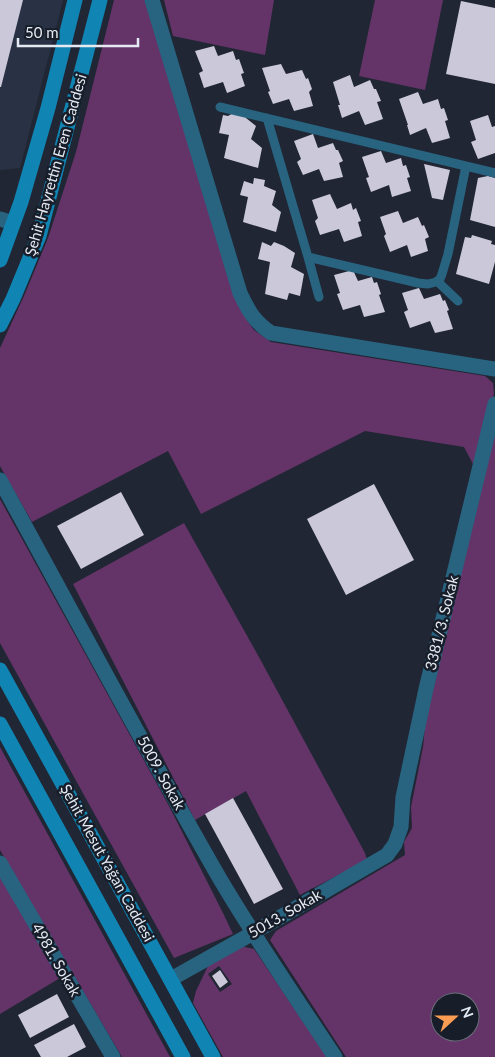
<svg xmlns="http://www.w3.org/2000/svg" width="495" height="1057" font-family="Lato,sans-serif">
<rect width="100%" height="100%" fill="#202633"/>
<path fill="#293244" d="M0,0H63L20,168L0,170Z"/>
<path fill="#643468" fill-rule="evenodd" d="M114,0H146L246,319L254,330L271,342L485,376L493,383L494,394L473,464L464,447L365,431L201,514L168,451L32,522L0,466V348L24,296L48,238L76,152Z
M164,0H274L265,55L173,36Z
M375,0H443L425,90L359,76Z
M495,432V1057H346L270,940L276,931L405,855L404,842L412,828L411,807L423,747L425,726L483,466ZM440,1002H470V1032H440Z
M0,499L169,806L223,913L233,934L174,958L0,643Z
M184,523L260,659L365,853L367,860L300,895L246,791L195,820L73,584Z
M0,747L170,1057H122L0,850Z
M0,871L60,978L0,1014Z
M240,946L254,949L327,1057H223L193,1003L196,991L208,966ZM219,966L232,984L220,992L208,974Z"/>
<path fill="#cbc8da" d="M0,0H23L1,87H0Z
M461,1L495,8V84L446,74Z
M214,46L218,56L233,51L236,60L239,59L244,73L241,74L245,86L227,93L223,82L204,88L199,73L203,71L195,51Z
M281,64L286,74L302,70L306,79L308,78L312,89L309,92L313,106L294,111L289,99L273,104L268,92L270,91L262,68Z
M350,75L354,87L370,80L374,89H376L381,101L377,102L383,119L365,125L359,111L342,118L338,105H340L333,82Z
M418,92L423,104L438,99L441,109L444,108L448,120L445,121L450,138L432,143L426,128L410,135L407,125H408L399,99Z
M235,112L245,116L246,118L256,126L251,139L262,148L258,168L224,158L229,135L219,133L223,115L228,116Z
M488,115L492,127L495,126V153L478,159L471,142L476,140L470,121Z
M313,134L318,148L333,143L336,150H338L343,161L339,163L343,177L324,181L319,169L303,175L297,162L301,159L294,141Z
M381,151L386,163L401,158L403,166L406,165L410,177L407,178L411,191L392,197L389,185L371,192L366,178L369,177L362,157Z
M424,164L450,170L443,200L432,198Z
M488,176L495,178V227L470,220L478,178Z
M254,178L265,180L264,186L276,191L272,205L281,212L276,232L243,222L248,197L240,195L244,181L253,184Z
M330,194L337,209L351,203L353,210L356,208L361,221L358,222L362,236L344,242L339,229L320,235L315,221L318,218L312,200Z
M398,211L403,223L418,217L422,226L424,225L429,237L425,239L428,251L411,257L407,245L390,252L384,236L386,234L380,217Z
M472,235L492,241L491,244L495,245V262L489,284L456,274L465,237L471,238Z
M262,242L271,246L274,242L284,246L295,253L291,267L304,274L300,296L289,293L287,300L265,294L270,262L258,259Z
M353,270L358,281L372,277L374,283L377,282L381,294L379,295L385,312L364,317L360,305L343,310L337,294L340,293L334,275Z
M419,288L424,299L440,294L443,301L445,300L449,310L447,311L453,329L435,333L430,321L410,328L404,312L408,310L402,293Z
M374,484L414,560L346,595L307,519Z
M121,492L144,535L81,569L57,526Z
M233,798L283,889L254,904L205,814Z
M220,970L228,982L220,988L212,976Z
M57,994L69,1017L30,1038L18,1015Z
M74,1024L86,1047L67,1057H41L34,1045Z"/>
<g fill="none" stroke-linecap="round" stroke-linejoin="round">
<path stroke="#286380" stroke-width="9" d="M220,107L495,173
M267,118L308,257L418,283L428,284L436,282L440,279L442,274L448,254L466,166
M308,257L319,297
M437,281L458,301"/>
<path stroke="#286380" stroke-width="15" d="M152,0L240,293C249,312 254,321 271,333L495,369
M0,219L13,223
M0,480C73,613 144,747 220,879C256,940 296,998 335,1057
M0,863L113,1057
M171,979L253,933L387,855L395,844L401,827L403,797L426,689L495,404"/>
<path stroke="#1084b3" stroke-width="15" d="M0,260L21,202L48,108L75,0
M0,325L13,299L39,236L100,0
M0,670L213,1057
M0,724L183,1057"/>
</g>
<g text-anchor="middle" stroke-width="5" stroke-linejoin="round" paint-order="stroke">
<g font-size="15" fill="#e5eaf2" stroke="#171d29">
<text transform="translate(56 165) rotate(-74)" y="5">Şehit Hayrettin Eren Caddesi</text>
<text transform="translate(442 623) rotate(-76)" y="5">3381/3. Sokak</text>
<text transform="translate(161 773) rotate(61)" y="5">5009. Sokak</text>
<text transform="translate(107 863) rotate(61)" y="5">Şehit Mesut Yağan Caddesi</text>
<text transform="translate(285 914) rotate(-30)" y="5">5013. Sokak</text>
<text transform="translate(56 960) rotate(60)" y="5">4981. Sokak</text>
</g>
</g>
<g transform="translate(455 1017) rotate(69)"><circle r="24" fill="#171d29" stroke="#696f79"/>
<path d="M0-4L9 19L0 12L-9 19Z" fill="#fd9d54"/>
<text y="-8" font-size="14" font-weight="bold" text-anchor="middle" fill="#e5eaf2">N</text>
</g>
<path d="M18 38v8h120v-8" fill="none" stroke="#e5eaf2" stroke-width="2.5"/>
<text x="25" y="38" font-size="15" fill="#e5eaf2" stroke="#171d29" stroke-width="4" paint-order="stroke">50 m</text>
</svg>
